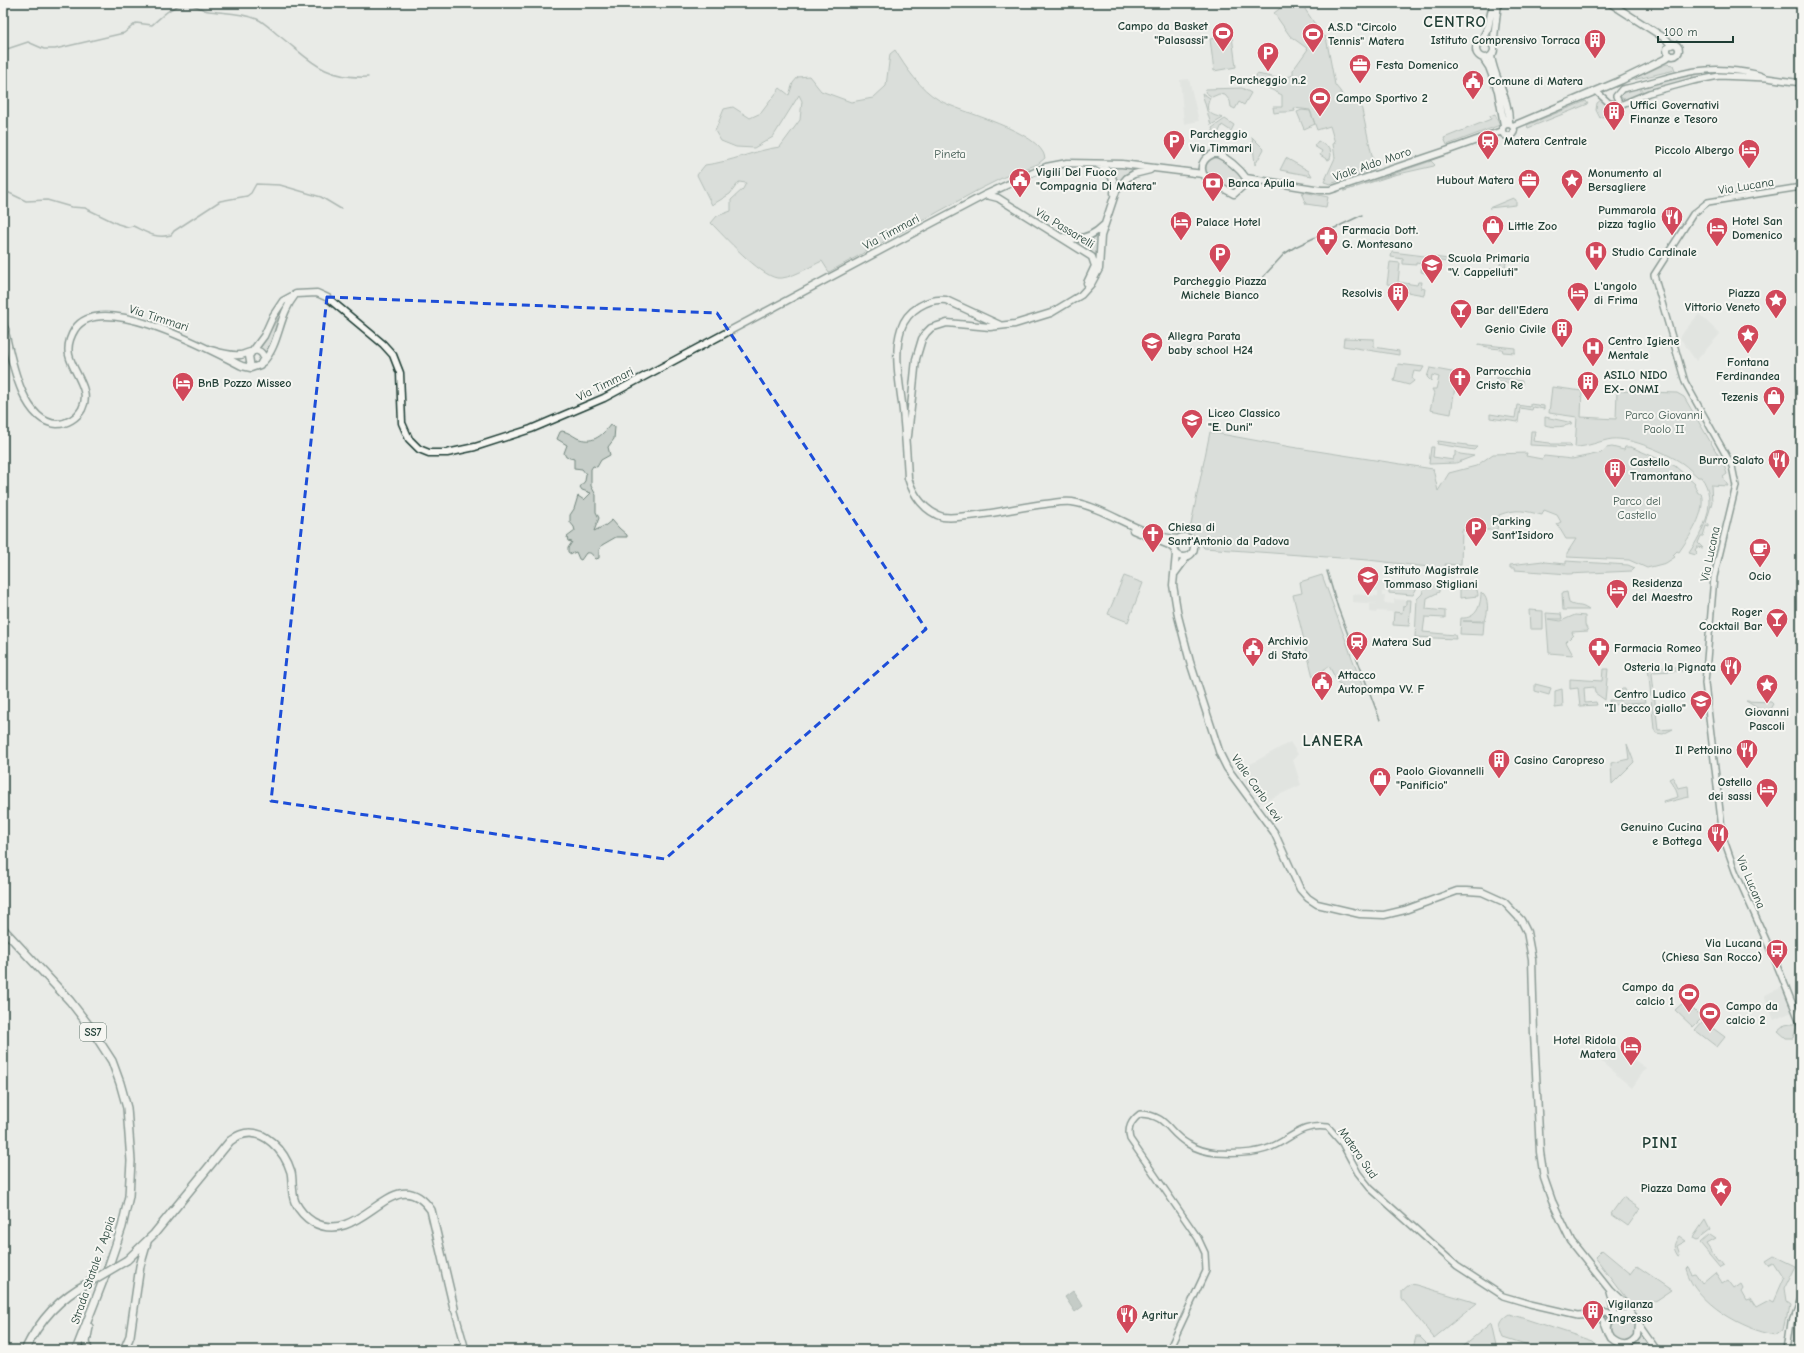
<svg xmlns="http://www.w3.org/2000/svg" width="1804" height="1353" font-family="'Comic Neue',sans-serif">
<rect width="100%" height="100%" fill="#e9ebe7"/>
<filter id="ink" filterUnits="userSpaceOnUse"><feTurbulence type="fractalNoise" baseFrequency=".025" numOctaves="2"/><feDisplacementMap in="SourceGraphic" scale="8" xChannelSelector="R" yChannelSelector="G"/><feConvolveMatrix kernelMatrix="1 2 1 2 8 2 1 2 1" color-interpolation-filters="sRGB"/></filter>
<g filter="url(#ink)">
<path fill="#d8dcd8" d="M1189,79L1199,121L1184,124L1180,80Z
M1699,314L1720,334L1696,361L1680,338L1685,330Z
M1368,582L1388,583L1387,592H1382V596H1385L1384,603L1394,604V599L1406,600V606H1403L1402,613L1377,611L1376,613L1370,612V604H1376L1352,602V594L1378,596V591H1367Z
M1290,742L1298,754L1293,760L1301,785L1261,803L1238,771Z
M1785,986L1794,1011L1774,1020L1764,995Z
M1609,1039L1631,1059L1633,1056L1634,1057L1633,1059L1646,1068L1632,1088L1597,1058L1596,1053Z"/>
<path fill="#c7cec9" stroke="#73867e" d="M1287,3H1301L1322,35L1326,37L1335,85L1340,91L1344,98L1354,99L1356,102L1360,101L1375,169L1330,184L1324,182L1335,158L1333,144L1335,143L1330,126L1317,130L1310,110L1294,108L1295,111C1288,113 1282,111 1274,113L1273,107H1282V95L1254,81L1257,74L1282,79L1293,75V70L1308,49L1290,36L1274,13Z
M1232,36L1236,67L1214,71L1210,39Z
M895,50C906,68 920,89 939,100C961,113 1041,131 1045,158L1038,164L1004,177L978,190L829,272L822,261C811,266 789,280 777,278C759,275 724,236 711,223L717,216L731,211V200L743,189L746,183L739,182L730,194L712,205L697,175L705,165C731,162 755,150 780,147L800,120L802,101L799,95L773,137L754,148L736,147L721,141L715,131L724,109L733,107L750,118L761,113L780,88L789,95L793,83L798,77L809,76L821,91L851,102L873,98L886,86L890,54Z
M1666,64L1673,65L1675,70L1633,80L1632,79Z
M1692,73L1693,78L1643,93L1641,87Z
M1639,87L1642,93L1626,100L1620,97L1622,92Z
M1242,88L1251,93L1244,105L1239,102L1235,109L1231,107L1230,101L1225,95L1219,94L1212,97L1205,92L1206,89Z
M1202,93L1210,98C1203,113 1212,115 1223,118L1211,125Z
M1601,100L1617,110L1600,118L1596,110L1597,103Z
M1586,101L1588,104L1528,128L1527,125Z
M1302,110L1310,111L1315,124L1304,129L1297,112Z
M1495,114L1500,125L1447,145L1444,138L1491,119L1490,116Z
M1225,119L1234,125L1231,131L1222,125L1216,138L1212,128Z
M1252,137L1264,149L1255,165Z
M1318,141L1330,148L1331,155L1330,159L1328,160L1320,155L1322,151L1314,146Z
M1219,158C1223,161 1238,171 1240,176C1245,188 1232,192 1223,186C1216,181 1200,173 1208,163C1211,159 1214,158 1219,158Z
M1286,158L1309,171L1312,176L1280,170Z
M1431,161L1435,165L1434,166L1394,175L1344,191Z
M1105,166L1144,169L1126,175L1117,185Z
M1303,192L1328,197L1326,207L1306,204L1302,195Z
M1513,198L1516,200V205L1489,208Z
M1100,232L1097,244V257L1091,251L1073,242L1087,240Z
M1392,252L1449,259L1448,262L1433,260L1432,268L1437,269L1436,276L1421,272L1422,264L1416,263V265L1403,264V259L1391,257Z
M1502,256L1507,257L1504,273L1490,271V269L1499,270Z
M1390,262L1400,263L1398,282L1417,285L1418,282H1422L1421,288L1425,289L1424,295L1407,292V286L1387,284Z
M278,318V319L267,355L260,349Z
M1344,338L1374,339V347L1399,351V355L1343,346Z
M1478,344L1515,348V353L1503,352L1502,349L1489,348L1488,347L1478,345Z
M1398,364L1424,367L1421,372L1414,371L1412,378L1414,381L1409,385L1394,381Z
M1430,368L1457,373L1451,414L1430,410L1434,393L1432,389H1436L1439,377L1432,375L1431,381L1427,377Z
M1496,377L1522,381V385L1498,382L1496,381Z
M1552,387L1582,391L1581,417L1616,419L1617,391L1677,393L1684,397L1724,465L1727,474L1723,477L1728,486L1711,485L1712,502L1706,523L1709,524V527L1706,526L1703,536H1701L1698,543L1703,548L1697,547L1695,550L1697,552L1696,555L1689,553C1703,532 1719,500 1701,477H1698C1693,473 1688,467 1682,463C1667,453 1630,437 1612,439C1599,441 1588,447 1575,447L1577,417L1549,413Z
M1530,404L1544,406V409L1533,407L1532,410L1520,408L1518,422L1490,418V414L1515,418L1517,405L1530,407Z
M1545,417L1573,423C1565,427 1554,428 1545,425Z
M610,425L615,427L614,439L608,447L610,455L601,460L597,467L593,466L591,469V486L596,495V512L599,518L594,531L606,525L612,520L619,528L627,535V537H616L602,545L599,550V558L596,559C591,555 593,552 586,553L581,560L579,559L576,552L571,554L568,552V548L572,542L568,541L567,537L575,531L574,527L570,522V515L574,509L578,496L584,500L591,493L582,490L580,487L585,481L586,474L582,469L574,468V459L566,457L564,453L567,445L557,439L560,432L562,431C568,432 572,435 577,438C592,444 601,437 610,425Z
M1531,431H1535L1533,441L1550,443L1551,444H1570L1571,447L1530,445Z
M1210,432L1291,447L1433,469L1438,491L1449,473L1476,466L1493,454L1527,453L1526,456L1542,459L1544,456L1572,459L1601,453L1606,448L1612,447L1624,450L1625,447H1631L1675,466L1695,484L1694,485L1698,493H1701C1707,513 1689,537 1679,552L1677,551L1673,555L1675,557L1666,563L1647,568L1629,560L1567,557V553L1576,539H1566L1557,524L1561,522L1557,515L1544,510L1542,515C1525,511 1517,508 1499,515L1497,530H1462L1461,565L1445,564L1446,569L1368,560L1204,548L1190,529Z
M1438,441L1467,445V446L1477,447L1474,450L1437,444Z
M1431,447H1434L1433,457L1453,460L1454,456H1455V451L1460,454L1474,456L1456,463L1429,464Z
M1543,561L1544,562L1566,564V561L1628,565L1635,568L1632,571L1568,574L1515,570V568H1510V565Z
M1322,575L1363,688L1347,697L1341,684L1338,683L1329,666L1313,677L1293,595L1302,593L1300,582Z
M1124,576L1143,583L1128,622L1108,614Z
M1467,581C1474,583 1478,589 1478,596L1460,598V588L1467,589Z
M1389,583L1419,584L1413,595L1389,593Z
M1425,585L1439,586V592L1427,598L1426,609L1445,611V618L1425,617L1423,632L1455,635L1456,639L1415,637L1417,599L1422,594Z
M1481,592C1490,599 1488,612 1485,621H1463L1484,622L1483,635L1460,634L1461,618C1477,619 1481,605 1481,592Z
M1567,592L1569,603C1578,608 1579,603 1589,610H1563L1562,593Z
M1406,600H1411L1409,626L1393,625L1394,612L1402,613L1403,606L1406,605Z
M1529,610L1543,611V629H1530Z
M1546,613L1561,614L1562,619H1548L1561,621L1575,615L1585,616V625L1588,631L1572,632L1573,635L1566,642L1573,655L1549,653Z
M1648,666L1700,668L1701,670L1653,672L1652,674L1658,730L1673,729L1663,734L1656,733L1654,729Z
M1603,669H1608L1605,700L1595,693L1594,687L1584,688L1585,703L1596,702L1597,705L1580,706L1578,688L1570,689V679L1602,681Z
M1535,684L1551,688L1549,695L1535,691Z
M1562,689L1563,707L1555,708V691Z
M1621,689H1625L1627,699L1644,698L1645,703L1610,705L1609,700H1621Z
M1746,701L1771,702L1773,704L1767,714Z
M1627,744L1634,762L1612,784L1611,763L1629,759Z
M1673,777L1678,788L1688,786L1689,797L1664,803L1663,801L1678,797L1676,789L1669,779Z
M1685,1001L1702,1018L1693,1027L1675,1010Z
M1703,1021L1725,1037L1717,1047L1695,1030Z
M1791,1024H1798L1793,1038H1786L1778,1031L1785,1025Z
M1623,1197L1640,1209L1628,1226L1611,1214Z
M1705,1220L1710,1230L1697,1240L1693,1238L1694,1236Z
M1709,1235L1715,1239L1706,1244L1718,1261L1720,1260L1724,1265L1720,1267L1700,1243Z
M1679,1236L1686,1241L1677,1246L1680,1255L1678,1256C1672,1247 1674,1244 1679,1236Z
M1602,1250L1631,1274L1637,1266L1672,1290L1657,1300L1635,1310L1595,1257Z
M1774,1256L1795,1266L1783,1290L1785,1303L1789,1306L1784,1330L1777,1335C1743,1330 1696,1303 1686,1269L1688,1267L1692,1274L1695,1273L1702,1283L1715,1272L1723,1284L1728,1281L1734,1289L1741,1284L1743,1288L1741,1291L1746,1300L1749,1299L1755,1308L1768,1301L1772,1303L1783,1278L1774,1264L1770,1266L1766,1261Z
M1410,1284L1416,1285L1477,1303L1434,1338L1402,1299V1291Z
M1510,1314L1593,1341L1596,1344L1597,1350H1541L1503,1338C1498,1327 1499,1321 1510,1314Z
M1611 1329a12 12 0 1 1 24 0a12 12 0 1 1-24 0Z
M1491,1323L1497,1350H1458Z
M1642,1333L1654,1350H1631L1628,1348L1638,1341Z
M1416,1337H1420L1426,1343L1422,1350L1413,1348Z"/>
<path fill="#99a6a0" stroke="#687c75" d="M1073,1291L1083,1306L1075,1312L1065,1297Z"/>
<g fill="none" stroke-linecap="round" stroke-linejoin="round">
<path stroke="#687c75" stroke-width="1.5" d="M3,48L7,49L28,42L44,49H55L124,33L136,23L152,25C162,16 174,3 188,4C195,5 202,10 209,11C225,13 242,13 257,19C264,22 271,29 277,34C310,59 321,79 368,77
M3,190L26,201L47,200L71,207L85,208L118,224L128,227L133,226C146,232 155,239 171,235L174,231L220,201L247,196L251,193L256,184L280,185L321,197L341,209"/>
<g stroke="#1f3d34" stroke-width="8">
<path id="minor" d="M1596,91L1609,103L1620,105L1649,93L1693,81L1719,76L1767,78L1801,83
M1620,105L1616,96L1622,89C1664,81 1693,64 1738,71C1747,72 1756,73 1764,77
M1801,187L1708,202L1693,214L1654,275L1685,382L1732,466L1736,486L1714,577L1705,683L1723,837L1735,871L1775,960L1801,1025
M454,1308L466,1350
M1595,1315L1603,1320L1607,1330
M1169,1350L1206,1271L1205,1253L1198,1238L1130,1139C1127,1128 1131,1121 1140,1114C1168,1115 1167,1132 1188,1144C1196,1149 1208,1152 1217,1153C1234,1154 1250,1154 1266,1149C1291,1141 1298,1123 1328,1127L1342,1143L1358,1173L1370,1188L1457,1266L1503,1296L1530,1304L1578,1315L1607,1313L1614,1316
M1788,1350L1792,1321L1801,1297"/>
</g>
<g stroke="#1f3d34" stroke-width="9">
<path id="major" d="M1610,3L1666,39L1671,45
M1476 49a9 9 0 1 1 18 0a9 9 0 1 1-18 0Z
M1481,41L1488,28L1493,3
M1667 50a6 6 0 1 1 12 0a6 6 0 1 1-12 0Z
M1493,46L1498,3
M1491,56C1494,79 1510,99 1509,124
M1483,58L1489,67L1498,91L1504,125
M1502 130a6 6 0 1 1 12 0a6 6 0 1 1-12 0Z
M1513,126L1622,80L1665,59L1670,55
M1216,153C1227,158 1239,168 1246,178L1245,184L1234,194L1210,181L1203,174C1199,163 1206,156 1216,153Z
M1097,164C1110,170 1116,179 1114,193
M1246,178L1321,190H1330L1446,151L1502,131
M986,195L998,198L1092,257L1095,266L1087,283
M1064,237C1080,242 1093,236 1104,225
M3,323C10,351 20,422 57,424C67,424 77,418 82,409C92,390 73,373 69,355C67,345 70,337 75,329C101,290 210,350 242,366L251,368
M1000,325L946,300C928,298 907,310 901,329C893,354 900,385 903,411C905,433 907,456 908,478C913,495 925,512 943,517C951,518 960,517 967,516C994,514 1019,507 1045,504C1054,503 1063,501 1072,502C1109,508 1139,537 1178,539
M211,350C221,353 230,356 240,355C245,355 253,349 258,351C262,352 263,355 264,358L260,365L251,368L249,356L264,336L273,316L283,301L296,294L317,293L328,298L383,344L393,355L400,373L402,423L409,439L419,449L429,453H447L475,447L531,429L604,398L913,233L985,195L1046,167L1067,163L1122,164L1203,174
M263,362C280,344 278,316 295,295
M908,436L916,359L922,339L926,333L931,328L947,323L990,327L1015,324L1051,313L1081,295L1091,284L1099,269L1101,236L1116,191L1127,178L1134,174L1150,170
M1133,530L1169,545L1174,549
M1174 547a10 10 0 1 1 20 0a10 10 0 1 1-20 0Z
M1176,554L1173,585L1178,616L1190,662L1220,754L1227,768L1274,832L1300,889L1308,898L1317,904L1360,914L1384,915L1405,910L1457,891H1467L1482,892L1504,902L1521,920L1527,932L1532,959L1534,1034L1540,1152L1544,1178L1552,1201L1571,1241L1610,1290L1624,1303L1657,1350
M1175,573L1186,558
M1610,1290L1614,1306V1316
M1633,1316C1617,1309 1601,1322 1611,1338C1620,1346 1630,1347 1637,1336L1638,1324"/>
</g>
<g stroke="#1f3d34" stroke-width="10">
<path id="highway" d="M3,329L5,330
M3,929L70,1001L90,1027L112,1061L120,1083L127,1108L131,1161L129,1196L122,1227L108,1268L76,1350
M127,1260L154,1234L230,1141C233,1139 237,1136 240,1135C264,1126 285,1152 291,1172C293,1181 291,1193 295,1202C299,1210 305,1217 313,1222C362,1249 394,1157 431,1210L454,1308
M25,1350C39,1321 59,1298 88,1283
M88,1350L86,1342L89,1327
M124,1350L130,1336L140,1266L147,1242"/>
</g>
<use href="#minor" stroke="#f6f6f2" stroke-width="5"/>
<use href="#major" stroke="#f6f6f2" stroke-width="6"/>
<use href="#highway" stroke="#f6f6f2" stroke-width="7"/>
<path stroke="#1f3d34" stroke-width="1.5" d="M1263,277L1284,254L1295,247L1362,215
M1327,571L1338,608L1380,720"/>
<g stroke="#1f3d34" stroke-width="10" stroke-linecap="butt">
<path id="highway-bridge" d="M88,1283L127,1260"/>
</g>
<use href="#highway-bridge" stroke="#f6f6f2" stroke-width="7"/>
</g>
</g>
<path d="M0 0H1804V1353H0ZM327,297L717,313L926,629L665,859L271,801Z" fill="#e9ebe7" fill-opacity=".55" fill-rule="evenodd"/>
<path fill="none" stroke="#1d4ed8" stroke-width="3" stroke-dasharray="8 5" stroke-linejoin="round" d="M327,297L717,313L926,629L665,859L271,801Z"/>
<defs>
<g id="stadium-pin" transform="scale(1.15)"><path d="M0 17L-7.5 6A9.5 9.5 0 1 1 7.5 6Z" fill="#d1495b" stroke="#f6f6f2"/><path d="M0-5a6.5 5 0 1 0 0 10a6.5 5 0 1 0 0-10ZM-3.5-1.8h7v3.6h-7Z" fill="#fff"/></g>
<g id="building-pin" transform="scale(1.15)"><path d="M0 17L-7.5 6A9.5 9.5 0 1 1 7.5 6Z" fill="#d1495b" stroke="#f6f6f2"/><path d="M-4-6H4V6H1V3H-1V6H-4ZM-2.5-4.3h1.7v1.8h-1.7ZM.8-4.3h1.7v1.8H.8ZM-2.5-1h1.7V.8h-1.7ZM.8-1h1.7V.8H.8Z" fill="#fff"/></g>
<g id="parking-pin" transform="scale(1.15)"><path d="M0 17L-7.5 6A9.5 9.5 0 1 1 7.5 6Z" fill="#d1495b" stroke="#f6f6f2"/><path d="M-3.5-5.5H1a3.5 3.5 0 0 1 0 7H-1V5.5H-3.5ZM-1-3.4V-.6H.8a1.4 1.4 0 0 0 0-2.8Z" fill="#fff"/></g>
<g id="office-pin" transform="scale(1.15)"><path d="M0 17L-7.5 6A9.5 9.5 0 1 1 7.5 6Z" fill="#d1495b" stroke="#f6f6f2"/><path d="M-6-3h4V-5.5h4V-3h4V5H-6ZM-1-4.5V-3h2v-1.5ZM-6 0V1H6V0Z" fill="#fff"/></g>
<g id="civic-pin" transform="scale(1.15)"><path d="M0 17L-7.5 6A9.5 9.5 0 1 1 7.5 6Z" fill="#d1495b" stroke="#f6f6f2"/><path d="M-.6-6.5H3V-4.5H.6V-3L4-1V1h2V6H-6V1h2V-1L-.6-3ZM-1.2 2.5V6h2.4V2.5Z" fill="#fff"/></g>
<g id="station-pin" transform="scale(1.15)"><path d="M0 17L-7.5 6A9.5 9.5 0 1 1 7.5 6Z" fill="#d1495b" stroke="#f6f6f2"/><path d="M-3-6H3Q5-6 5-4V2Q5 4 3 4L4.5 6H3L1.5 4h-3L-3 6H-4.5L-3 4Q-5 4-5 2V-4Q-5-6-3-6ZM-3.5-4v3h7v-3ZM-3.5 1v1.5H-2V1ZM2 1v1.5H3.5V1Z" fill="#fff"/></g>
<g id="hotel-pin" transform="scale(1.15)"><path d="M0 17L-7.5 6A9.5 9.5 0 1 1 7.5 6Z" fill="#d1495b" stroke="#f6f6f2"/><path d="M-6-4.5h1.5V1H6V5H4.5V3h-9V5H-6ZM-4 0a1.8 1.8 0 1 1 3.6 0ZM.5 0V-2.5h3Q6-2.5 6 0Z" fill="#fff"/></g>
<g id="sight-pin" transform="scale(1.15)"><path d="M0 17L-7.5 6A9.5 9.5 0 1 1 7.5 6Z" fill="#d1495b" stroke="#f6f6f2"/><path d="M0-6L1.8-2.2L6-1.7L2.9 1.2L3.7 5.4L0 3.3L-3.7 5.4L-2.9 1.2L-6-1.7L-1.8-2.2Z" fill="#fff"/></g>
<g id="bank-pin" transform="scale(1.15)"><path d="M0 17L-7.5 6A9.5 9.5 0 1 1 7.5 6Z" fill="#d1495b" stroke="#f6f6f2"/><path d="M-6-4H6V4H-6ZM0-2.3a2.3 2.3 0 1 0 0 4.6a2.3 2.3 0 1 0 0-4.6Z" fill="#fff"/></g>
<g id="restaurant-pin" transform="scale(1.15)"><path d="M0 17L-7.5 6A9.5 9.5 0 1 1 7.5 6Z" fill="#d1495b" stroke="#f6f6f2"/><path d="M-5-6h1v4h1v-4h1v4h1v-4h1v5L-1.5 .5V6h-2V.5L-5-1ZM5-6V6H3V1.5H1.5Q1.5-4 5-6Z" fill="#fff"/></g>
<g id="shop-pin" transform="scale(1.15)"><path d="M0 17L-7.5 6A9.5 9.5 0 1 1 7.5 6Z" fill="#d1495b" stroke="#f6f6f2"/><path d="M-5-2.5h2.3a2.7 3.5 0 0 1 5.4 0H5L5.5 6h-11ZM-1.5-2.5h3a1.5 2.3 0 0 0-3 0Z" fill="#fff"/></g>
<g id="pharmacy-pin" transform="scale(1.15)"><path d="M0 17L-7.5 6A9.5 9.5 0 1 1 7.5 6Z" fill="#d1495b" stroke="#f6f6f2"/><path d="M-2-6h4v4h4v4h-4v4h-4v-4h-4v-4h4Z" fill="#fff"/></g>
<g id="hospital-pin" transform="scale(1.15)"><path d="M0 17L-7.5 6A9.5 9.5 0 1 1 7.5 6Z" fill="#d1495b" stroke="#f6f6f2"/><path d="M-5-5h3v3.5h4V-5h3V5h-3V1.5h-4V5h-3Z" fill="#fff"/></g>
<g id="school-pin" transform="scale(1.15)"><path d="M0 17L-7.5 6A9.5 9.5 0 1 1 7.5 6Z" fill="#d1495b" stroke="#f6f6f2"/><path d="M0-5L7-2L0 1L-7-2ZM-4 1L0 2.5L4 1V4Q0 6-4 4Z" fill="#fff"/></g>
<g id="bar-pin" transform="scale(1.15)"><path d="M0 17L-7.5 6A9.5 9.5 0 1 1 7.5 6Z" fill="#d1495b" stroke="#f6f6f2"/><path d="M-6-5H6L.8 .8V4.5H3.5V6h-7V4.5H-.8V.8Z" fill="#fff"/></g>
<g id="church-pin" transform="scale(1.15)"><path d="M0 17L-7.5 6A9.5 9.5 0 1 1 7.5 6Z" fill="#d1495b" stroke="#f6f6f2"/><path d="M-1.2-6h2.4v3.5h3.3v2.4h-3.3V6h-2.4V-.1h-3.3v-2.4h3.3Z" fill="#fff"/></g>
<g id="cafe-pin" transform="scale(1.15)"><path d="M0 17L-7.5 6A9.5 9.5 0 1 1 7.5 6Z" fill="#d1495b" stroke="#f6f6f2"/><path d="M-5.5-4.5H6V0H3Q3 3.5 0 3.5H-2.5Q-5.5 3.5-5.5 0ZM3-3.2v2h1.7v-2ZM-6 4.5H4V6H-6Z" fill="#fff"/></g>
<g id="bus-pin" transform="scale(1.15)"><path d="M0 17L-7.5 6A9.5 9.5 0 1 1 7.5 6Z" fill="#d1495b" stroke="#f6f6f2"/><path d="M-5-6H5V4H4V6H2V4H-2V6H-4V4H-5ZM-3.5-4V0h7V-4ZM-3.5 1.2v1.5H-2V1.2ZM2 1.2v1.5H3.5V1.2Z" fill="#fff"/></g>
</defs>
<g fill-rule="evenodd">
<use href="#stadium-pin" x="1223" y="33"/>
<use href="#stadium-pin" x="1313" y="34"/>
<use href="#building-pin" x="1595" y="40"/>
<use href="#parking-pin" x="1268" y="53"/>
<use href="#office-pin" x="1360" y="65"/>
<use href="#civic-pin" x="1473" y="81"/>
<use href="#stadium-pin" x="1320" y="98"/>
<use href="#building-pin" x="1614" y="112"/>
<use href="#parking-pin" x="1174" y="141"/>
<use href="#station-pin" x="1488" y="141"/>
<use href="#hotel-pin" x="1749" y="150"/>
<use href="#civic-pin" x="1020" y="179"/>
<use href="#office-pin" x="1529" y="180"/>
<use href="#sight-pin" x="1572" y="180"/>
<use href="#bank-pin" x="1213" y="183"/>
<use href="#restaurant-pin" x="1672" y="217"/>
<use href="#hotel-pin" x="1181" y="222"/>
<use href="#shop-pin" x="1493" y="226"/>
<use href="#hotel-pin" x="1717" y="228"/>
<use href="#pharmacy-pin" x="1327" y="237"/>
<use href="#hospital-pin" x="1596" y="252"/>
<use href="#parking-pin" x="1220" y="254"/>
<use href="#school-pin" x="1432" y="265"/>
<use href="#building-pin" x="1398" y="293"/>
<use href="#hotel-pin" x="1578" y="293"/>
<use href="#sight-pin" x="1776" y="300"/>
<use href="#bar-pin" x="1461" y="310"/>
<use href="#building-pin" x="1562" y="329"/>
<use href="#sight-pin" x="1748" y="335"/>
<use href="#school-pin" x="1152" y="343"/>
<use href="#hospital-pin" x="1593" y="348"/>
<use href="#church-pin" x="1460" y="378"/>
<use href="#building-pin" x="1588" y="382"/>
<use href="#hotel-pin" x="183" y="383"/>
<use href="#shop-pin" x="1774" y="397"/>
<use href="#school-pin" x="1192" y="420"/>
<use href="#restaurant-pin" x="1779" y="460"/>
<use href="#building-pin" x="1615" y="469"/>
<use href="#parking-pin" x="1476" y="528"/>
<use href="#church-pin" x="1153" y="534"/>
<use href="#cafe-pin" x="1760" y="549"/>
<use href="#school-pin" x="1368" y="577"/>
<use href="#hotel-pin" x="1617" y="590"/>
<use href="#bar-pin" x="1777" y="619"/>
<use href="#station-pin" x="1357" y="642"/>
<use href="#civic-pin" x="1253" y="648"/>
<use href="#pharmacy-pin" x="1599" y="648"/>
<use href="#restaurant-pin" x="1731" y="667"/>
<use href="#civic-pin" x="1322" y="682"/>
<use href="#sight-pin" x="1767" y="685"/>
<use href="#school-pin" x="1701" y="701"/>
<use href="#restaurant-pin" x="1747" y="750"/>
<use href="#building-pin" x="1499" y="760"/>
<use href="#shop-pin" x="1380" y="778"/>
<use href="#hotel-pin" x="1767" y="789"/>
<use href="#restaurant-pin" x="1718" y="834"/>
<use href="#bus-pin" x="1777" y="950"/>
<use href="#stadium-pin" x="1689" y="994"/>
<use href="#stadium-pin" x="1710" y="1013"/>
<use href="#hotel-pin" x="1631" y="1047"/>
<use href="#sight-pin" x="1721" y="1188"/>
<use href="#building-pin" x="1593" y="1311"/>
<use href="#restaurant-pin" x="1127" y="1315"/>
</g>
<g text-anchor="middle" stroke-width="4" stroke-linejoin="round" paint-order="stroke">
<rect fill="#f6f6f2" stroke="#60746d" stroke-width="1" x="80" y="1023" width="26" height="18" rx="3"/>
<g font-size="11" font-weight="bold" fill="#1f3d34">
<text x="93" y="1036">SS7</text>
</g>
<g font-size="12" font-weight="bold" fill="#1f3d34" stroke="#f6f6f2" text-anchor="start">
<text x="1208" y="30" text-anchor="end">Campo da Basket<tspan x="1208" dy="14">"Palasassi"</tspan></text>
<text x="1328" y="31">A.S.D "Circolo<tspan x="1328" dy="14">Tennis" Matera</tspan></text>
<text x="1580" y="44" text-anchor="end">Istituto Comprensivo Torraca</text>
<text x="1376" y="69">Festa Domenico</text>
<text x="1268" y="84" text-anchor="middle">Parcheggio n.2</text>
<text x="1488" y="85">Comune di Matera</text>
<text x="1336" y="102">Campo Sportivo 2</text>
<text x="1630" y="109">Uffici Governativi<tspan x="1630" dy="14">Finanze e Tesoro</tspan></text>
<text x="1190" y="138">Parcheggio<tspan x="1190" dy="14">Via Timmari</tspan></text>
<text x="1504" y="145">Matera Centrale</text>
<text x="1734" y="154" text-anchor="end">Piccolo Albergo</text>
<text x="1036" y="176">Vigili Del Fuoco<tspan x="1036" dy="14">"Compagnia Di Matera"</tspan></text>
<text x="1588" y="177">Monumento al<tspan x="1588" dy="14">Bersagliere</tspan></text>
<text x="1514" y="184" text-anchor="end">Hubout Matera</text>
<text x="1228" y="187">Banca Apulia</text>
<text x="1656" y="214" text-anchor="end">Pummarola<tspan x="1656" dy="14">pizza taglio</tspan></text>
<text x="1732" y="225">Hotel San<tspan x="1732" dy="14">Domenico</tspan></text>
<text x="1196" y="226">Palace Hotel</text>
<text x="1508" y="230">Little Zoo</text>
<text x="1342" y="234">Farmacia Dott.<tspan x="1342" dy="14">G. Montesano</tspan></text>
<text x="1612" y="256">Studio Cardinale</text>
<text x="1448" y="262">Scuola Primaria<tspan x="1448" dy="14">"V. Cappelluti"</tspan></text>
<text x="1220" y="285" text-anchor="middle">Parcheggio Piazza<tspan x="1220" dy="14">Michele Bianco</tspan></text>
<text x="1594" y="290">L'angolo<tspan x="1594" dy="14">di Frima</tspan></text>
<text x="1382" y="297" text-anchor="end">Resolvis</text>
<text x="1760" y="297" text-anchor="end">Piazza<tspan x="1760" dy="14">Vittorio Veneto</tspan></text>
<text x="1476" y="314">Bar dell'Edera</text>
<text x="1546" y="333" text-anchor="end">Genio Civile</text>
<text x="1168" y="340">Allegra Parata<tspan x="1168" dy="14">baby school H24</tspan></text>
<text x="1608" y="345">Centro Igiene<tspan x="1608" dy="14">Mentale</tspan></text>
<text x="1748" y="366" text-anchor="middle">Fontana<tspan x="1748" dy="14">Ferdinandea</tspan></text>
<text x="1476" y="375">Parrocchia<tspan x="1476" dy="14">Cristo Re</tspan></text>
<text x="1604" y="379">ASILO NIDO<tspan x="1604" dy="14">EX- ONMI</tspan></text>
<text x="198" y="387">BnB Pozzo Misseo</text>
<text x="1758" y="401" text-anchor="end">Tezenis</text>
<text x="1208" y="417">Liceo Classico<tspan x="1208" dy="14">"E. Duni"</tspan></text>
<text x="1764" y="464" text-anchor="end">Burro Salato</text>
<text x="1630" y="466">Castello<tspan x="1630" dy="14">Tramontano</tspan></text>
<text x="1492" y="525">Parking<tspan x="1492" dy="14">Sant'Isidoro</tspan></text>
<text x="1168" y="531">Chiesa di<tspan x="1168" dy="14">Sant'Antonio da Padova</tspan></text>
<text x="1384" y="574">Istituto Magistrale<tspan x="1384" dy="14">Tommaso Stigliani</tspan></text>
<text x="1760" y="580" text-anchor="middle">Ocio</text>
<text x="1632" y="587">Residenza<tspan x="1632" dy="14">del Maestro</tspan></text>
<text x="1762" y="616" text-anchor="end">Roger<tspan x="1762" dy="14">Cocktail Bar</tspan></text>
<text x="1268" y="645">Archivio<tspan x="1268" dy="14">di Stato</tspan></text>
<text x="1372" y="646">Matera Sud</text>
<text x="1614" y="652">Farmacia Romeo</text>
<text x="1716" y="671" text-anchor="end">Osteria la Pignata</text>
<text x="1338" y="679">Attacco<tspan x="1338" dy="14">Autopompa VV. F</tspan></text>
<text x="1686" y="698" text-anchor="end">Centro Ludico<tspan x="1686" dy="14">"Il becco giallo"</tspan></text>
<text x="1767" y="716" text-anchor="middle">Giovanni<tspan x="1767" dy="14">Pascoli</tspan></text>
<text x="1732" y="754" text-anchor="end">Il Pettolino</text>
<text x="1514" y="764">Casino Caropreso</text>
<text x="1396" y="775">Paolo Giovannelli<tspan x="1396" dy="14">"Panificio"</tspan></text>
<text x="1752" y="786" text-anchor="end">Ostello<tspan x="1752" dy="14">dei sassi</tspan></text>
<text x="1702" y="831" text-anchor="end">Genuino Cucina<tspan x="1702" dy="14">e Bottega</tspan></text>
<text x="1762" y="947" text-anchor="end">Via Lucana<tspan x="1762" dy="14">(Chiesa San Rocco)</tspan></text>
<text x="1674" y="991" text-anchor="end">Campo da<tspan x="1674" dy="14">calcio 1</tspan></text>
<text x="1726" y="1010">Campo da<tspan x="1726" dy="14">calcio 2</tspan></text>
<text x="1616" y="1044" text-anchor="end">Hotel Ridola<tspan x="1616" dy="14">Matera</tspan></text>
<text x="1706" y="1192" text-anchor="end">Piazza Dama</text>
<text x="1608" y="1308">Vigilanza<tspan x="1608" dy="14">Ingresso</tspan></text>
<text x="1142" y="1319">Agritur</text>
</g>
<g font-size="12" fill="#415a52" stroke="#f6f6f2">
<text x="950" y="158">Pineta</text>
<text x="1664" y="419">Parco Giovanni<tspan x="1664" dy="14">Paolo II</tspan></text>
<text x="1637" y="505">Parco del<tspan x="1637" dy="14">Castello</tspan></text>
</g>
<g font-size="12" fill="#1f3d34" stroke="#f6f6f2">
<text transform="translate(1372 164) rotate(-19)" y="4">Viale Aldo Moro</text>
<text transform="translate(1746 186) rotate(-9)" y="4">Via Lucana</text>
<text transform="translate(1065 228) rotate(31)" y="4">Via Passarelli</text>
<text transform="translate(891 232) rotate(-28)" y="4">Via Timmari</text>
<text transform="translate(159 318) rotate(18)" y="4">Via Timmari</text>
<text transform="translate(605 384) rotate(-26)" y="4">Via Timmari</text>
<text transform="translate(1710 554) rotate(-78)" y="4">Via Lucana</text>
<text transform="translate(1257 788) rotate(55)" y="4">Viale Carlo Levi</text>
<text transform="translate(1751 882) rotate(67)" y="4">Via Lucana</text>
<text transform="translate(1358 1153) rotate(55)" y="4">Matera Sud</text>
<text transform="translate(93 1270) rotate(-71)" y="4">Strada Statale 7 Appia</text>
</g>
<g font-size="16" font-weight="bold" letter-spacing="1" fill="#1f3d34" stroke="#f6f6f2">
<text x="1455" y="27">CENTRO</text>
<text x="1333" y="746">LANERA</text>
<text x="1660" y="1148">PINI</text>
</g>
</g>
<rect width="1804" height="1353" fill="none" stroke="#f6f6f2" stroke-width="16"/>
<rect x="8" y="8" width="1788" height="1337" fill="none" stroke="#1f3d34" stroke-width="1.5" filter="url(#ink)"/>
<path d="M1658 36v6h75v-6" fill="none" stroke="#1f3d34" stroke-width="2"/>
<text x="1664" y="36" font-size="12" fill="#1f3d34" stroke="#f6f6f2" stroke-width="3" paint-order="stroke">100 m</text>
</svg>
